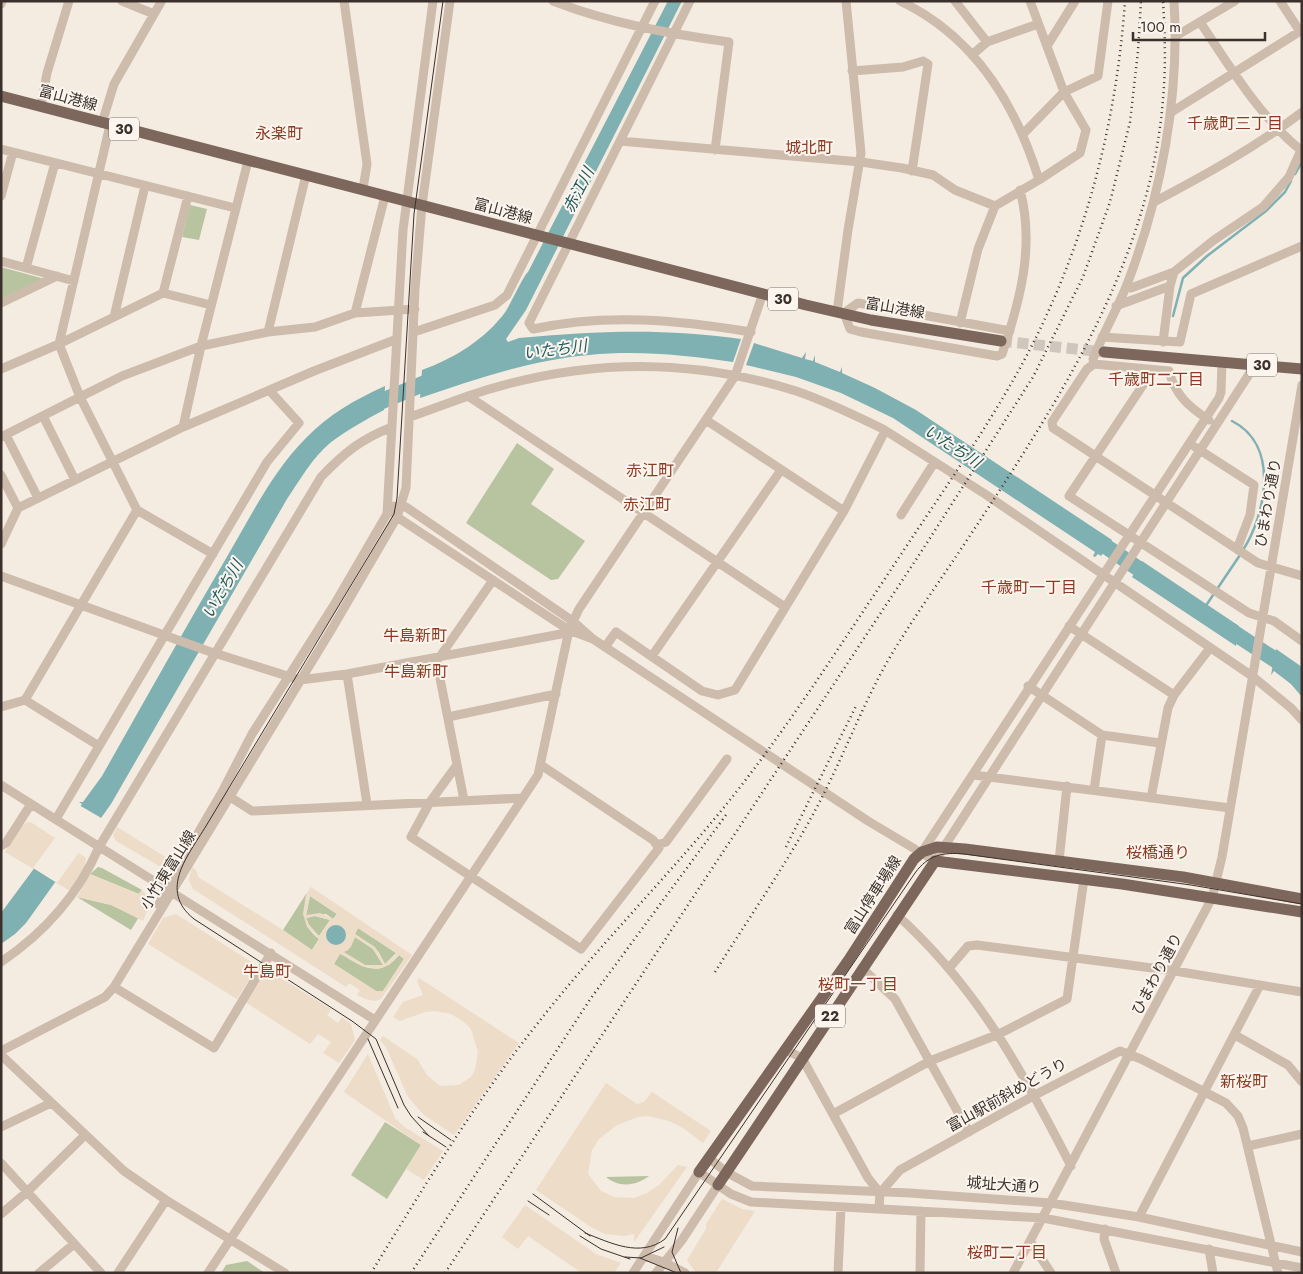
<svg xmlns="http://www.w3.org/2000/svg" width="1303" height="1274" font-family="Jost,'Noto Sans JP',sans-serif">
<rect width="100%" height="100%" fill="#f4ebe1"/>
<path fill="#b8c4a0" d="M190,205L207,209L199,240L182,237Z
M1,267L45,279L1,300Z
M517,443L554,469L531,504L585,541L558,579L551,580L466,523Z
M98,867L102,868L142,890L139,894L90,874Z
M306,894H308C302,912 303,928 319,939L312,950L283,930Z
M310,896L337,914L333,919L326,914L306,916Z
M77,897L111,905L139,917L131,930Z
M315,916L330,920L319,936L309,925L306,918Z
M358,928L396,953L385,964L378,951L355,934Z
M355,937L373,949L383,965H365L343,952L348,950Z
M340,953C361,967 380,979 399,955L404,959L383,991H376L334,964Z
M385,1122L421,1145L387,1199L351,1175Z
M649,1176C636,1186 619,1188 606,1177Z
M247,1261L265,1273H221L226,1265Z"/>
<path fill="#ecdcc8" fill-rule="evenodd" d="M27,822L32,823L86,858L85,866L70,891L5,852L21,827Z
M117,827L167,858L174,856L178,859L171,866L161,867L116,841L113,835Z
M192,867L196,870L198,877L283,930L312,950L319,939L307,927L303,914L306,894L311,887L412,955L381,999L375,1001L365,999L357,995L360,990L349,983L346,987L193,889L189,880ZM310,896L337,914L333,919L320,913L306,915ZM315,916L330,920L319,936L309,925L306,918ZM358,928L396,953L395,956L385,964L375,947L355,934ZM355,937L373,949L383,965H365L344,952L351,947ZM340,954L363,966L378,969L389,965L399,955L404,959L383,991H376L334,964Z
M90,874L138,894L142,890L145,893L149,906L143,921L111,905L77,897Z
M176,914L256,965V969L237,999L148,944L163,918Z
M265,972H271L331,1009L327,1015L338,1023L342,1017L351,1024L355,1040L339,1063L323,1053L331,1042L318,1034L310,1044L245,1002Z
M419,978L519,1043L454,1135L424,1115L408,1097L386,1047L380,1040L383,1036L417,1059L427,1075L440,1086L459,1085L471,1077L475,1070L478,1052L471,1029L464,1022L451,1014L435,1011L425,1012L400,1021L393,1017L403,1002L423,995L417,981Z
M368,1054L395,1118L403,1126L443,1151L424,1180L406,1169L421,1145L344,1092Z
M606,1083L637,1104L644,1102L652,1092L711,1131L703,1143L683,1128L669,1121L648,1116L638,1117L617,1125L599,1139L592,1150L588,1174L601,1191L614,1197L634,1198L647,1193L659,1185L678,1165L687,1167L634,1242V1234L624,1236L605,1234L591,1227L536,1190Z
M722,1199L742,1209L755,1211L716,1273H696L687,1260L706,1229V1224Z
M525,1205L596,1254L621,1263L614,1273H582L528,1236L518,1249L502,1237Z"/>
<path fill="#7fb0b2" d="M668,1H682L526,310L506,339L508,342L519,338C595,331 664,328 741,339L733,362C686,355 637,350 589,355C531,360 475,379 420,398L422,370C453,359 486,339 506,311C511,303 525,273 528,272Z
M754,343L802,358L806,352L805,359L813,361L815,355V362L840,372L842,367V373L875,388L916,410L1112,540L1101,556L1098,554L1095,557L1093,556L1095,552L893,418L841,393L796,377L746,365Z
M385,386L384,410C365,420 347,430 330,443C312,458 300,480 287,499L111,804L26,923L15,934L1,944V913L82,804L79,802H83L102,776C144,702 185,628 228,555C252,514 273,471 306,438C328,415 356,399 385,386Z
M1142,561L1239,626L1236,646L1132,577Z
M1276,649L1302,667V697L1291,684L1274,671L1271,675Z
M326 935a10 10 0 1 1 20 0a10 10 0 1 1-20 0Z"/>
<path fill="#f4ebe1" d="M79,805L103,819L57,883L33,868Z"/>
<g fill="none" stroke-linecap="round" stroke-linejoin="round">
<path stroke="#7fb0b2" stroke-width="2.5" d="M1295,174L1302,162
M1173,316L1183,278L1207,256L1266,211L1285,192L1291,181
M1232,421C1280,445 1266,514 1243,550
M1205,607L1240,555"/>
<path stroke="#7fb0b2" stroke-width="16" d="M365,408L442,376
M1089,535L1155,580
M1219,623L1277,661L1302,683"/>
<path stroke="#cfc6bd" stroke-width="11" stroke-dasharray="11 5.5" stroke-linecap="butt" d="M1001,341L1104,352"/>
<path stroke="#cdbbac" stroke-width="9" d="M122,1L154,14
M344,1L367,164L363,189
M553,1C609,23 670,34 729,42L715,150
M690,1L529,323L533,329C606,313 678,320 751,332
M900,1C974,36 1016,105 1039,180
M955,1L987,42
M1280,1L1299,30
M1,4L2,1
M1200,22C1229,65 1261,119 1302,151
M1176,36L1235,1
M1047,46L1075,1
M972,55L987,42L1038,24
M852,71L903,67L923,61L928,64L912,171
M41,106L47,73L69,1
M1170,113L1302,30
M102,123L114,84L161,2
M1024,133L1064,92L1098,76L1108,1
M620,141L861,162L902,168L933,175L955,190L995,206
M1,149L235,208
M1,196L13,152
M1154,202C1205,175 1256,147 1302,112
M1,261L74,281
M26,268L55,163
M1126,287L1131,288L1174,272L1214,240L1263,207L1289,177L1301,150
M163,293L188,196
M1,303L57,276
M211,305L163,293L59,344L80,397L122,376L201,346L268,332L315,327L355,313L415,309
M1116,306L1170,286
M837,312L848,230L861,153L846,1
M355,313L385,196
M114,317L145,186
M960,323L978,249L995,206L1039,180L1080,153L1086,130L1064,92L1030,1
M1010,331L858,303L844,313L850,329L861,332L997,356L1002,354C1020,301 1035,246 1020,190
M268,332L306,175
M414,332L495,305L507,295L655,1
M1102,337L1180,342L1191,294L1302,246
M1163,342L1170,286L1174,272
M1094,364L1093,359C1103,334 1116,311 1126,287C1161,197 1180,97 1174,1
M1,369L59,344L110,125
M1153,370L1069,496L1249,613L1274,621L1302,641
M468,396C577,359 686,356 796,391C826,401 854,415 883,429L884,433L844,511L735,690L718,695L702,691L616,632L605,647
M43,416L75,480
M410,417L468,396L785,607
M706,420L844,511
M1209,420C1189,407 1175,395 1169,371L1094,364L1087,369L1052,422L1053,428L1258,563L1302,576
M183,427L201,346L248,161
M883,429L985,494L1252,676L1291,708L1302,720
M6,435L38,498
M1,437L80,397L137,510L213,554
M1195,447L1254,485L1250,515L1237,549
M1,475L18,508
M901,515L934,463
M1,544L18,508L183,427L314,371L397,339
M1,576L208,651L300,680L347,674L561,634L569,630
M1069,626L1174,695
M593,639L574,622L406,507L389,506L397,517L555,621L569,630L593,639L868,821L935,861L1255,365
M652,656L781,470
M436,658L464,800
M439,658L493,580
M347,674L367,804
M1028,686L1102,735L1160,743
M25,700L99,746
M1,707L25,700L137,510
M448,717L556,694
M457,765L430,802L411,837L581,949L659,848L653,840L541,765
M974,775L1230,808
M1,785L375,1020
M1094,790L1102,735
M224,793L252,811L523,798
M1151,798L1168,708L1174,695L1210,648
M56,819L267,462L299,423L269,390
M657,845L666,842L727,759
M1,846L6,843L31,804
M922,852L1219,398L1221,392L1222,362
M1059,861L1067,786
M159,905L166,888L222,792L252,734L334,605L387,514L403,230L433,1
M897,915C977,987 1023,1072 1071,1166
M1,962C44,933 78,895 99,847L321,477C344,453 361,439 392,427
M950,967L968,946L977,945L1175,971L1302,992
M862,968L895,999L969,1132
M114,987L214,1048L271,953
M1235,1035L1288,1065L1302,1082
M786,1050L802,1058L868,1178L880,1193
M1,1051L105,997L114,987L333,627L397,517L406,488L415,289L422,205L450,1
M1,1055L124,1171L166,1200L285,1273
M833,1114L930,1061L999,1034L1067,999L1084,879
M1,1127L51,1103
M1248,1146L1302,1134
M709,1158L726,1172L752,1186L910,1193L1051,1203L1139,1217L1302,1252
M1,1163L101,1273
M879,1209L880,1193L900,1170L1035,1095L1120,1051L1141,1059L1226,1103L1238,1116L1243,1128L1278,1273
M1,1214L27,1192L85,1135
M1139,1217L1260,985
M1105,1229L1104,1239L1116,1273
M1030,1241L1051,1273
M1209,1249L1213,1273
M644,1256L664,1262L685,1273
M39,1273L74,1244
M118,1273L166,1200
M208,1273L538,775L569,630L579,609L735,376L763,293
M633,1273L699,1172L731,1194L751,1202L1043,1218L1302,1268
M656,1273L682,1240L718,1185
M838,1273L841,1207
M920,1273L921,1211
M1013,1273L1212,898L1222,857L1302,385"/>
<path stroke="#7d675c" stroke-width="11" d="M1,96L806,305L871,320L1001,341
M1104,352L1302,369
M699,1172L848,961L914,859L922,852L937,847L965,849L1183,877L1302,899
M718,1185L935,861L1122,884L1302,912"/>
<path stroke="#3b302b" stroke-width="1" d="M368,1039L398,1108
M418,1117L451,1140
M423,1132L446,1147
M429,1136L411,1116L404,1105L376,1039L352,1021L194,919C158,890 188,856 206,826L394,514L397,498L414,214L443,1
M533,1194L590,1236
M528,1201L549,1215
M678,1228L672,1252L681,1273
M585,1233C611,1243 640,1258 665,1239L915,873C928,855 943,852 964,854L1191,885L1302,904
M580,1236L601,1249L630,1259
M625,1257L641,1258L664,1247
M640,1258L677,1273"/>
<path stroke="#3b302b" stroke-width="2.5" stroke-dasharray="1 4" stroke-linecap="butt" d="M786,847L856,706
M715,972C750,916 788,862 818,805C844,756 862,705 890,657C915,615 944,575 971,534C1058,402 1150,262 1163,99C1166,67 1165,34 1163,1
M371,1273C422,1190 473,1105 534,1028C592,953 660,885 721,811C783,735 835,653 890,571C934,504 981,438 1020,368C1082,255 1116,130 1125,1
M411,1273L591,998L726,815
M445,1273L923,549L1033,377L1083,277L1110,202L1130,122L1138,51L1141,1"/>
</g>
<g text-anchor="middle" stroke-width="4" stroke-linejoin="round" paint-order="stroke">
<g fill="#fbf5ee" stroke="#756b66" stroke-width="1">
<rect x="109" y="117.5" width="30" height="23" rx="4"/>
<rect x="768" y="287.5" width="30" height="23" rx="4"/>
<rect x="1247" y="353.5" width="30" height="23" rx="4"/>
<rect x="815" y="1004.5" width="30" height="23" rx="4"/>
</g>
<g font-size="14" font-weight="bold" fill="#3b302b">
<text x="124" y="134">30</text>
<text x="783" y="304">30</text>
<text x="1262" y="370">30</text>
<text x="830" y="1021">22</text>
</g>
<g font-size="15" fill="#3b302b" stroke="#fbf5ee">
<text transform="translate(68 98) rotate(15)" y="5">富山港線</text>
<text transform="translate(503 211) rotate(15)" y="5">富山港線</text>
<text transform="translate(895 308) rotate(10)" y="5">富山港線</text>
<text transform="translate(1268 503) rotate(-80)" y="5">ひまわり通り</text>
<text transform="translate(168 870) rotate(-58)" y="5">小竹東富山線</text>
<text transform="translate(873 895) rotate(-57)" y="5">富山停車場線</text>
<text transform="translate(1157 974) rotate(-62)" y="5">ひまわり通り</text>
<text transform="translate(1007 1095) rotate(-29)" y="5">富山駅前斜めどうり</text>
<text transform="translate(1004 1185) rotate(4)" y="5">城址大通り</text>
</g>
<g font-size="16" fill="#8c3b22" stroke="#fbf5ee">
<text x="1235" y="129">千歳町三丁目</text>
<text x="279" y="139">永楽町</text>
<text x="809" y="153">城北町</text>
<text x="1156" y="385">千歳町二丁目</text>
<text x="650" y="476">赤江町</text>
<text x="647" y="510">赤江町</text>
<text x="1029" y="593">千歳町一丁目</text>
<text x="415" y="641">牛島新町</text>
<text x="416" y="677">牛島新町</text>
<text x="1158" y="858">桜橋通り</text>
<text x="267" y="977">牛島町</text>
<text x="858" y="990">桜町一丁目</text>
<text x="1244" y="1087">新桜町</text>
<text x="1007" y="1258">桜町二丁目</text>
</g>
<g font-size="16" font-style="italic" fill="#1f5a5e" stroke="#fbf5ee">
<text transform="translate(578 190) rotate(-63)" y="6">赤江川</text>
<text transform="translate(555 349) rotate(-7)" y="6">いたち川</text>
<text transform="translate(953 446) rotate(33)" y="6">いたち川</text>
<text transform="translate(222 589) rotate(-60)" y="6">いたち川</text>
</g>
</g>
<rect width="1303" height="1274" fill="none" stroke="#3b302b" stroke-width="5"/>
<path d="M1133 32v8h132v-8" fill="none" stroke="#3b302b" stroke-width="2.5"/>
<text x="1140" y="32" font-size="15" fill="#3b302b" stroke="#fbf5ee" stroke-width="4" paint-order="stroke">100 m</text>
</svg>
